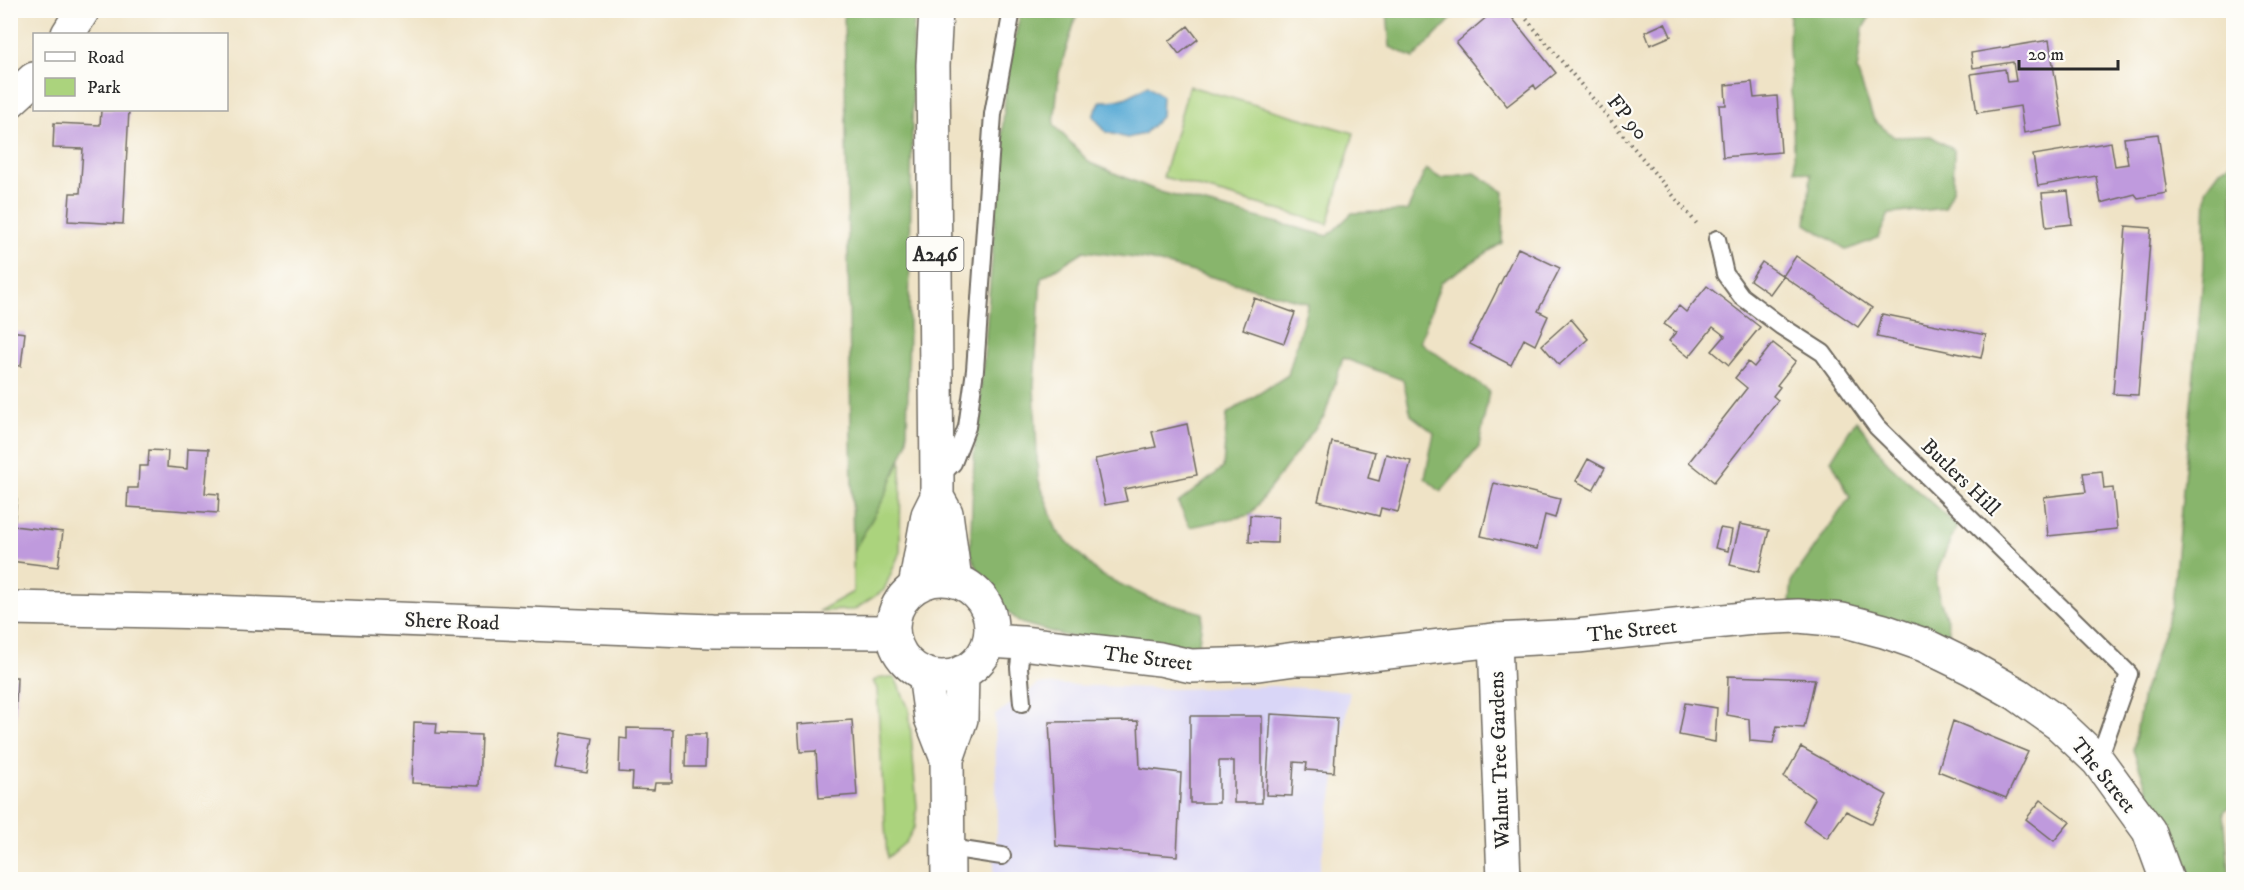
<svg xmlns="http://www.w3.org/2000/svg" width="2244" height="890" font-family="'IM FELL DW Pica',serif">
<rect width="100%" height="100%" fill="#fdfcf7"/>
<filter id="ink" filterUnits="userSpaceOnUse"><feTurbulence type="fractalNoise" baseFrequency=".0167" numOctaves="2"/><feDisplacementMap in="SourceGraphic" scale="12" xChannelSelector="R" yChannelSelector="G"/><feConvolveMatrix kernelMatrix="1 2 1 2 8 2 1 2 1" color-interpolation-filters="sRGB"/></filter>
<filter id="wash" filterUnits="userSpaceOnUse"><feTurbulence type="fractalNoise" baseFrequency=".008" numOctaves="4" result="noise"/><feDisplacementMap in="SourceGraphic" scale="24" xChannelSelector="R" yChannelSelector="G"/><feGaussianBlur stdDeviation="1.35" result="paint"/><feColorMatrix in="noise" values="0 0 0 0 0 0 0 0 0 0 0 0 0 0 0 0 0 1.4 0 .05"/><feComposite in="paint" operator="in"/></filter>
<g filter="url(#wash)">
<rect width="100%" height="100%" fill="#efe3c6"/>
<path fill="#d9d6f7" d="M1039,684L1175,689L1273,686L1350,691L1318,879L993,880L997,827L995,715Z"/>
<path fill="#abd37d" stroke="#6b7f54" stroke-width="1.5" d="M1189,86L1354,133L1328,224L1163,177Z
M901,458L900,552L884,590L854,610L819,611L853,592V552L884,498Z
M882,677L895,678L909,709L917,807L915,826L906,842L887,858L877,689L873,681Z"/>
<path fill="#88b56c" stroke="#5a704c" stroke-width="1.5" d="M844,11H914L907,443L884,498L853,552Z
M1021,11H1078L1059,73L1054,125L1090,163L1160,192L1328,236L1352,213L1407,211L1426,169L1440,178L1475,173L1504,192L1502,243L1441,282L1420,342L1489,391L1479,447L1441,492L1425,478L1434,433L1411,415L1403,380L1343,358L1325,415L1250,515L1190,527L1178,503L1223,468L1227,414L1288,375L1308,303L1149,260L1084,251L1041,278L1034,385L1038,478L1057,531L1099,574L1151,599L1203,613L1198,649L1066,636L1021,623L990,597L970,552L975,437L985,346L1007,73Z
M1387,11V10L1459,11L1414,58L1390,47Z
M1790,11H1873L1863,28L1857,71L1874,120L1894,137L1931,136L1954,150L1953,190L1945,208L1889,214L1878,238L1847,250L1806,224L1811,174L1795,170L1789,46Z
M2233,162L2234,802L2224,812L2230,879H2188L2158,818L2133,750L2143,694L2172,605L2204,267L2206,189L2220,170Z
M1856,420L1888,463L1957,526C1952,538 1936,569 1936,579C1935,601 1954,621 1948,642L1790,602L1792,580L1850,497L1831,460Z"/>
<path fill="#5bacd6" stroke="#436c80" stroke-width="1.5" d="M1148,85L1162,96L1161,117L1144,134L1127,138L1106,132L1093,116L1101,101C1122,102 1130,96 1148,85Z"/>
<g id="blocks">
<path fill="#bf9add" d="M1495,10H1506L1556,73L1536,89L1534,85L1507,106L1456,43Z
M1665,23L1671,36L1650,45L1645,32Z
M1188,26L1198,39L1179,54L1169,41Z
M2049,40L2063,126L2024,133L2020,106L1977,113L1971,74L2005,69L2007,82L2016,81L2013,62L1973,68L1971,53Z
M1752,82L1754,98L1777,96L1781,152L1723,157L1719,105H1726L1725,85Z
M101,110H129L123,224L68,221L70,193H80L83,149L53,148L54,123L100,125Z
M2158,134L2167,193L2138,198L2135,194L2101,203L2096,176L2038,186L2033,155L2111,142L2115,166L2128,164L2124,138Z
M2068,191L2072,224L2046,227L2042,193Z
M2126,226L2151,228L2138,395L2113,394Z
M1518,248L1560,268L1538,311L1548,316L1535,345L1524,339L1511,365L1470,344Z
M1796,256L1872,308L1858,327L1783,276Z
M1762,262L1783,276L1770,294L1750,280Z
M1707,286L1760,327L1729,365L1712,351L1725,336L1713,327L1689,357L1669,341L1676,332L1664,324L1679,306L1686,312Z
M1254,298L1295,313L1284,343L1243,329Z
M1882,314L1986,335L1981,358L1877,337Z
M1571,319L1588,339L1559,365L1542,345Z
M10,331L25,333L21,366L10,365Z
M1773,343L1796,361L1777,385L1780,387L1773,396L1778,400L1714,482L1689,462L1747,388L1735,378L1748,362L1754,367Z
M1187,424L1197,475L1124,489L1127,501L1105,505L1095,459L1156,447L1152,432Z
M1332,442L1375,452L1368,478L1379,481L1386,454L1411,461L1398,512L1381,508L1379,516L1318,501Z
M188,448L209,449L205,493L219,494L218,513L127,507L128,488H138L139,466H148L149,450L168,451L167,467L187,469Z
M1588,459L1605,468L1593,490L1576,481Z
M2102,471L2104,489L2113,488L2117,529L2048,536L2044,497L2086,492L2083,473Z
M1494,483L1560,499L1555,518L1545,515L1537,549L1481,536Z
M10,499H17L14,526L63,532L58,567L10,561Z
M1250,515L1278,517L1277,543L1249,542Z
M1740,524L1769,530L1759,572L1730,565Z
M1720,528L1732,530L1728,551L1715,548Z
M1728,676L1815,679L1804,728L1777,726L1773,743L1750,741L1749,719L1727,715Z
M10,677H17L15,729H10Z
M1685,703L1717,708L1715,742L1679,735Z
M1271,714L1337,718L1334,772L1306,770L1307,763L1294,762L1292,796L1266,795Z
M1190,716H1262V803H1234V761H1219V803H1190Z
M852,720L857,795L819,798L816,751L800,752L798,724Z
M1138,721L1140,768L1181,773L1177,856L1056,846L1049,722Z
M1953,721L2028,752L2006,798L1938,771Z
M414,722L437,723L436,733L481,735L479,786L412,783Z
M627,728L673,729L672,783H655L654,790L632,789L633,773L619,772L620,738L627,739Z
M561,733L593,738L587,773L555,768Z
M686,734H706L705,767H685Z
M1801,747L1887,795L1872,824L1846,811L1827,838L1803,821L1815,799L1784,777Z
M2041,800L2070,822L2054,841L2026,819Z"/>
</g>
</g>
<g filter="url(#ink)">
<use href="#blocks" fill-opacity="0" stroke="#706b61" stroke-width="1.5"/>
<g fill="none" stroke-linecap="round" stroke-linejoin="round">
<g stroke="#706b61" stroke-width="20">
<path id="lane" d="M1717,239L1725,274L1741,296L1781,326L1823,353L1877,427L2129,674L2098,761
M939,477L953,463L967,427L975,370L993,114L1012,10
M1022,703L1019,667L1022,643
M949,848L1002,856"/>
</g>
<g stroke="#706b61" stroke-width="36">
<path id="street" d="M68,34L83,10
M10,101L34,79
M10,608L211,612L712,631L893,632
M1495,640L1504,880"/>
</g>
<g stroke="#706b61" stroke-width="36">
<path id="secondary" d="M990,641L1022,643L1160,659L1191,666L1258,664L1295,659H1325L1495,640L1577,636L1753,618L1798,616L1842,620L1884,631L1924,645L1971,668L2017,694L2059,724L2098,761L2149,831L2167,880"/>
</g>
<g stroke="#706b61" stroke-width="36">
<path id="primary" d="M936,10L933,65L937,480V497L946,513L955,581
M893 628a49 49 0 1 1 98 0a49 49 0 1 1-98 0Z
M915,587L928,515L937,497
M925,674L931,718L947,759
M948,880L947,759L961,719L962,672"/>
</g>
<path stroke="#706b61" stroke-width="4" stroke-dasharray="1.5 4.5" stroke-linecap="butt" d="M1519,10L1697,224"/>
<use href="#lane" stroke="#fff" stroke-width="16"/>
<use href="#street" stroke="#fff" stroke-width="33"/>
<use href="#secondary" stroke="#fff" stroke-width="33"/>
<use href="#primary" stroke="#fff" stroke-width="33"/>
</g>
</g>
<g text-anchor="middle" stroke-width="4.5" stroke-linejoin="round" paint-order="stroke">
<rect fill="#fdfcf7" stroke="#6a6a68" stroke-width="1.5" x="906.5" y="237" width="57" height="34" rx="4.5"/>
<g font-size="20" font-weight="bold" fill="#2b2b2b">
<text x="935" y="261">A246</text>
</g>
<g font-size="21" fill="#2b2b2b" stroke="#fdfcf7">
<text transform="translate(1628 117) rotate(51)" y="7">FP 90</text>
<text transform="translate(1961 477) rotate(44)" y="7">Butlers Hill</text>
<text transform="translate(452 621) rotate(2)" y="7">Shere Road</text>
<text transform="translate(1632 630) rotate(-6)" y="7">The Street</text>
<text transform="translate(1148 658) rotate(7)" y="7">The Street</text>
<text transform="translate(1499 760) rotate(-92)" y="7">Walnut Tree Gardens</text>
<text transform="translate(2104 775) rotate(51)" y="7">The Street</text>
</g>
</g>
<rect width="2244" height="890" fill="none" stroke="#fdfcf7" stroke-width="36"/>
<rect x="33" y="33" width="195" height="78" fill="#fdfcf7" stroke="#a9a8a5" stroke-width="1.5"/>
<rect x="45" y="52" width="30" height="9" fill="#ffffff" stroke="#a9a8a5" stroke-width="1.5"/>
<text x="87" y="63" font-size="18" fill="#2b2b2b">Road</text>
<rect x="45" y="78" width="30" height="18" fill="#abd37d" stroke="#a9a8a5" stroke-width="1.5"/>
<text x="87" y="93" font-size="18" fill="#2b2b2b">Park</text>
<path d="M2019 60v9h99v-9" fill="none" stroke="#2b2b2b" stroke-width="3"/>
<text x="2028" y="60" font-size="18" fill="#2b2b2b" stroke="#fdfcf7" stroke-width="4.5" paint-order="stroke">20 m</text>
</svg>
